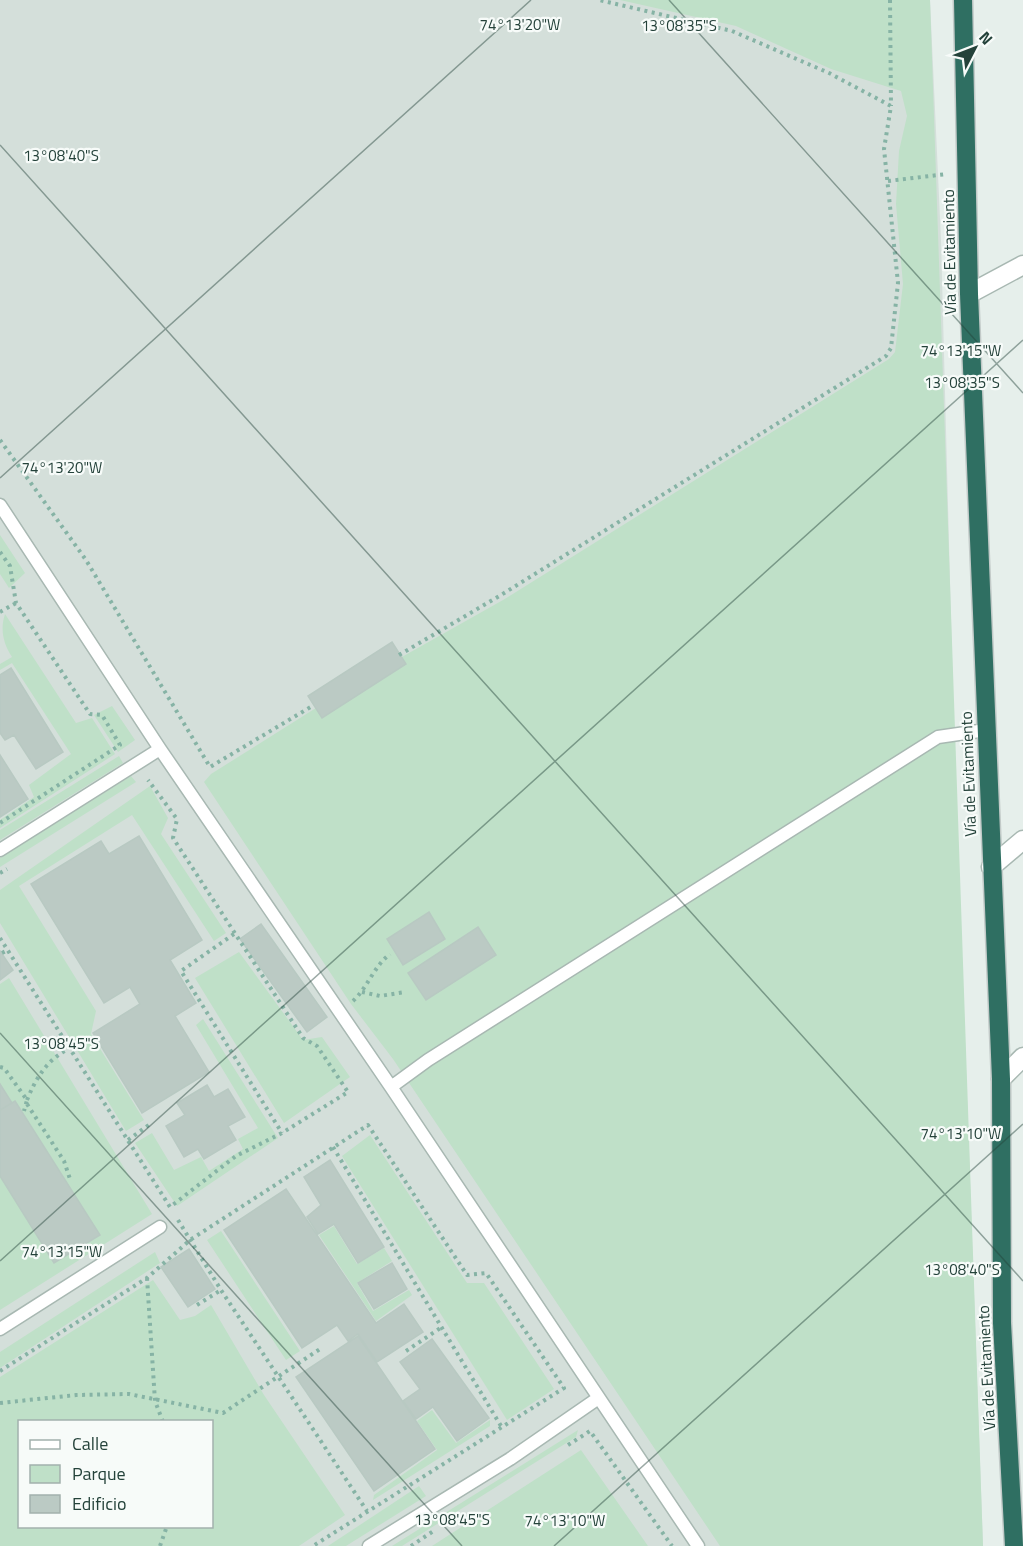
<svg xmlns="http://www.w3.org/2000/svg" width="1023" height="1546" font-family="'Titillium Web',sans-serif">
<rect width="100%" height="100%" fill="#e6efeb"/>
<path fill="#d4dfda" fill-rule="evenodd" d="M0,0H930L941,240L954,733L983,1546H0ZM20,1422H212V1526H20Z"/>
<path fill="#bfe0c8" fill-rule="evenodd" d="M620,0H930L983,1546H720L393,1059L351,1004L204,782L211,774L354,684L503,600L889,359L895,352L903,284L896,204L899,151L907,116L901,91L831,69L736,26Z
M0,535L25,573L9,588L0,574Z
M5,614L76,723L92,718L115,754L0,828V820L34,797L29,785L71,754L12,663L0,670V664L12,657C3,643 0,629 5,614Z
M112,706L135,740L118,752L94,715Z
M119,756L123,763L0,840V830Z
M131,776L136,782L0,867V858Z
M150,786L168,818L161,834L226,933L214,941L132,815L19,886L96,1011L91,1034L144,1120L126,1131L0,923V890Z
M239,952L303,1040L322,1037L350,1077L284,1123L195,978Z
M9,978L152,1214L0,1310V984Z
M203,1019L278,1138L177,1206L135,1143L152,1133L174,1170L201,1157L209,1171L243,1149L238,1139L258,1128L196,1025Z
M370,1135L467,1283H484L554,1389L507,1420L342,1156Z
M334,1226L357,1264L384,1248L392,1261L357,1283L373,1311L409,1290L412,1295L376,1321L319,1235Z
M221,1231L300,1351L286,1360L207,1240Z
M155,1252L160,1263L0,1368V1352Z
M153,1280L180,1320L195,1316L211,1305L264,1395L345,1515L299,1546H0V1377ZM20,1422H212V1526H20Z
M432,1410L456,1443L490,1420V1426L373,1500L374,1495L437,1450L417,1421Z
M578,1430L576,1437L402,1546H392Z
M581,1450L648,1546H432Z
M419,1486L426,1496L346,1546H328Z"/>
<path fill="#bbcac4" stroke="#b8c9c2" stroke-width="1.5" d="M392,642L406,664L322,718L308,696Z
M11,668L63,752L36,769L14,735L5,740L0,733V675Z
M0,755L28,799L0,817Z
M139,836L202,940L170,960L196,1003L175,1016L209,1072L142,1113L93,1033L140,1004L130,987L104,1003L31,884L101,841L109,854Z
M429,912L445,939L403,965L387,939Z
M261,924L327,1017L307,1032L240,939Z
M478,927L496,955L426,1000L408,973Z
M0,951L13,970L0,980Z
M0,1084L12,1103L0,1110Z
M207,1085L214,1097L228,1089L245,1117L228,1126L236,1140L204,1159L198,1149L184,1157L166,1126L185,1115L177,1103Z
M15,1101L100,1235L54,1263L0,1176V1110Z
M330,1160L384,1247L358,1263L334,1224L318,1234L307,1217L321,1205L304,1177Z
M286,1189L376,1323L404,1304L423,1332L377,1362L358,1334L348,1341L337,1325L302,1348L224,1230Z
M189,1249L215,1289L188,1307L161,1267Z
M392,1263L407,1289L374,1309L358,1283Z
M358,1336L435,1449L374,1491L296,1377Z
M432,1339L489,1418L457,1441L433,1407L416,1419L403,1401L420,1389L400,1362Z"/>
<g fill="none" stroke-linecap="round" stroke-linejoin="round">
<g stroke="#a8b8b2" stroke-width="15">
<path id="lane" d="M0,505L160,749L391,1087L698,1546
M0,850L160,749
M391,1087L428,1060L938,737L986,730
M0,1329L160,1227
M369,1546L510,1459L597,1399"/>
</g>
<g stroke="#a8b8b2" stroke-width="21">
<path id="street" d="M969,294L1023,265
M991,867L1023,840
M1001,1079L1023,1057"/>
</g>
<g stroke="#c2cac8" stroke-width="21">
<path id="highway" d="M963,0L969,294L1001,1079L1002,1323L1014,1546"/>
</g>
<path stroke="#86b3a5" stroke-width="4" stroke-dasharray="3 4.5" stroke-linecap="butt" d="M890,0L891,106
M888,181L947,174
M0,440L86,560L210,767L314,705
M0,552L10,566L16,603L90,714L102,715L120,745L0,823
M0,612L16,603
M399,655L501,595L886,356L891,348L898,283L884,149L891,106L829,73L732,31L599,0
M0,873L7,869
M234,934L181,971L282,1133
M0,938L170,1207L236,1156L282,1133L348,1092L317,1046L303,1038L173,838L177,819L148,780
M2,953L8,950
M362,992L380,996L405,992
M353,1001C368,987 374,966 390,954
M0,1067L4,1068L27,1100L24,1111
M27,1100C36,1078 47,1060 68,1049
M27,1104L64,1161L70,1179
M128,1140L150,1124
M333,1147L501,1426
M178,1220L221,1290L367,1511
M147,1278L155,1401L163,1422
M197,1305L221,1290
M406,1351L442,1327
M0,1371L147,1278L190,1240L368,1125L467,1275L486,1273L564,1388L313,1546
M0,1403L76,1395L129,1394L223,1413L320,1349
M568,1445L590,1431L672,1546
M160,1546L167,1526
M411,1546L435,1530"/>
<use href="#lane" stroke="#fff" stroke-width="12"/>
<use href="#street" stroke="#fff" stroke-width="18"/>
<use href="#highway" stroke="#2f6f62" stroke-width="18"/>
</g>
<path fill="none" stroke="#24423a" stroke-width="1.5" stroke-opacity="0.45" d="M669,0L1023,393M0,145L1023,1281M0,478L531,0M0,1033L462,1546M0,1261L1023,340M554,1546L1023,1124"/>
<g text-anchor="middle" stroke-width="4.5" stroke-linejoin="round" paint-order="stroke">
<g font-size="16" fill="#24423a" stroke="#f7fbf9">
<text transform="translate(949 252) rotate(-91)" y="6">Vía de Evitamiento</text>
<text transform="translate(968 774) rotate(-92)" y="6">Vía de Evitamiento</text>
<text transform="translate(986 1368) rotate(-93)" y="6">Vía de Evitamiento</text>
</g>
</g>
<g font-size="15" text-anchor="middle" fill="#24423a" stroke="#f7fbf9" stroke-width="4.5" stroke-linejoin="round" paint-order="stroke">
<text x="520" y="30">74°13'20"W</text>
<text x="679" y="31">13°08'35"S</text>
<text x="61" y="161">13°08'40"S</text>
<text x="961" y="356">74°13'15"W</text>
<text x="962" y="388">13°08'35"S</text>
<text x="62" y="473">74°13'20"W</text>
<text x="61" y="1049">13°08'45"S</text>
<text x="961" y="1139">74°13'10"W</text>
<text x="62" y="1257">74°13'15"W</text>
<text x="962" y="1275">13°08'40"S</text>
<text x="452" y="1525">13°08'45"S</text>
<text x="565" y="1526">74°13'10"W</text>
</g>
<rect x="18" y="1420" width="195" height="108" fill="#f7fbf9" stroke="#a3b1ad" stroke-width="1.5"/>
<rect x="30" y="1440" width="30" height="9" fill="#ffffff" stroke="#a3b1ad" stroke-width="1.5"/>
<text x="72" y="1450" font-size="18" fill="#24423a">Calle</text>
<rect x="30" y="1465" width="30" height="18" fill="#bfe0c8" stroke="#a3b1ad" stroke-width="1.5"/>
<text x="72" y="1480" font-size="18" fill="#24423a">Parque</text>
<rect x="30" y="1495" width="30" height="18" fill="#bbcac4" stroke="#a3b1ad" stroke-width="1.5"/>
<text x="72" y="1510" font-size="18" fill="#24423a">Edificio</text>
<g transform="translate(975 48) rotate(48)" stroke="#f7fbf9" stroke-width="4.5" paint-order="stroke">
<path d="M0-4.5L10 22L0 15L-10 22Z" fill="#24423a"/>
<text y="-9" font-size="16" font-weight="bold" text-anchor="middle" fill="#24423a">N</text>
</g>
</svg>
